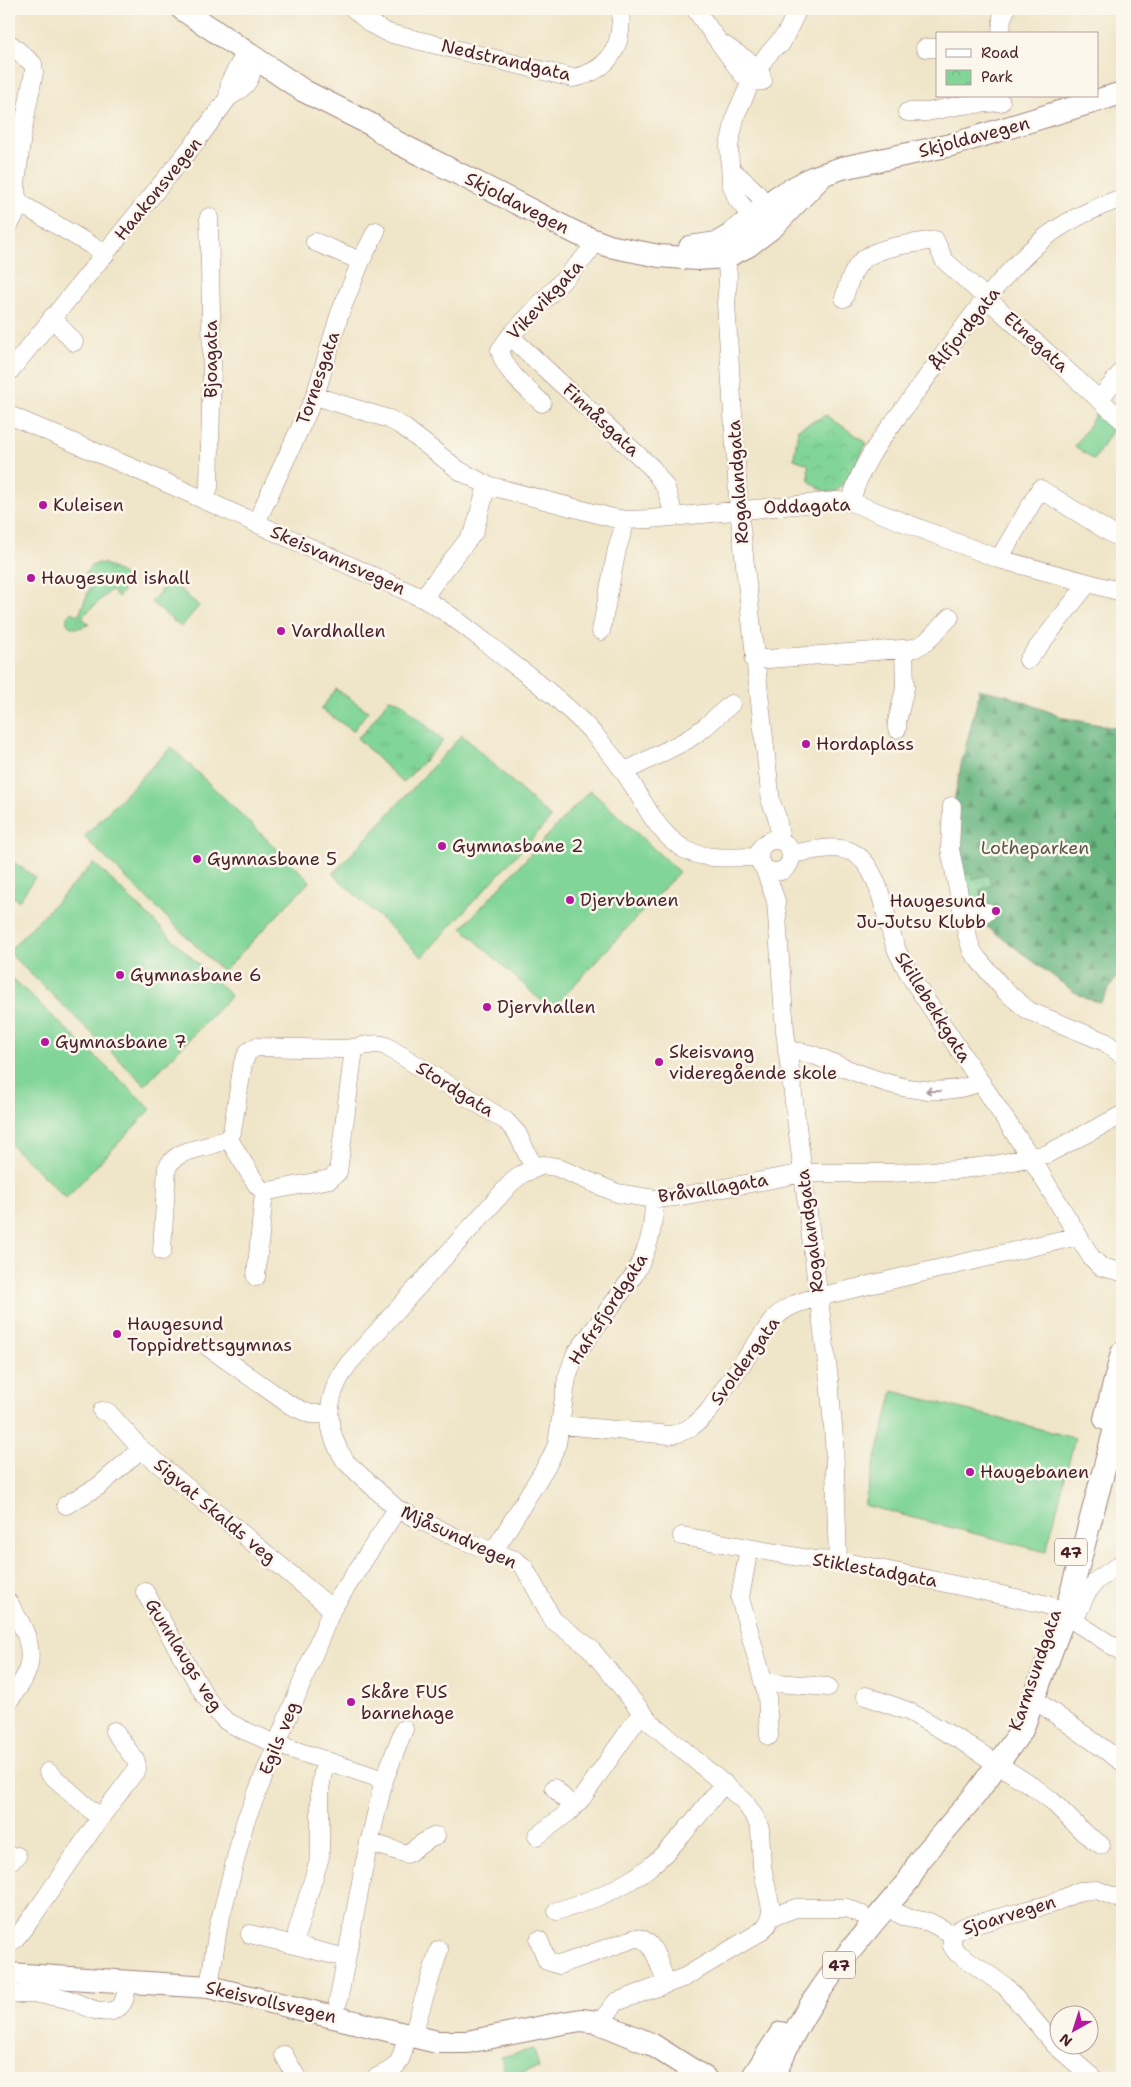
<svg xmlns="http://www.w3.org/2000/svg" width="1131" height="2087" font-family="'Shantell Sans',sans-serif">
<defs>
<pattern id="grass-tufts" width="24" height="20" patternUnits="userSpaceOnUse" patternTransform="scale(1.25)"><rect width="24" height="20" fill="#81d598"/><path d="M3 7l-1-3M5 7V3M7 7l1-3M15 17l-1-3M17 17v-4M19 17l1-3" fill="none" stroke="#71b683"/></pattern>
<pattern id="forest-firs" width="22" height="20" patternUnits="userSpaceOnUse" patternTransform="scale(1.25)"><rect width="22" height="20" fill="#68b680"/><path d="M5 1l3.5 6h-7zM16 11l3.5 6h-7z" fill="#589369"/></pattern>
<pattern id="park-crowns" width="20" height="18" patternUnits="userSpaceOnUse" patternTransform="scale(1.25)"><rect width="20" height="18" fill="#81d598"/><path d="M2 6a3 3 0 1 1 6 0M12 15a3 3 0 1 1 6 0" fill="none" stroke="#71b683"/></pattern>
</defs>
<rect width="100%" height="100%" fill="#fbf7ec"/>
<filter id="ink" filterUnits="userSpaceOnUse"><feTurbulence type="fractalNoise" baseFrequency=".02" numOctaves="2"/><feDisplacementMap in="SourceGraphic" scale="10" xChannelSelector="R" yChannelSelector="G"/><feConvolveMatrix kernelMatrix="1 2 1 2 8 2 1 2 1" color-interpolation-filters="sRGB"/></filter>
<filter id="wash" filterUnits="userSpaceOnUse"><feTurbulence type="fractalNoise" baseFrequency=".0096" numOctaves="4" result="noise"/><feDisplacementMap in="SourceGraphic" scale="20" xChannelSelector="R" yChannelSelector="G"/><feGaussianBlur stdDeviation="1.12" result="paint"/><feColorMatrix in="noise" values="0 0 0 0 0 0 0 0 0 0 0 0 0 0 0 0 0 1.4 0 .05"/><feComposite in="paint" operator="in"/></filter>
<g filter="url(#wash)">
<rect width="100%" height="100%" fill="#efe5c8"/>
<path fill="url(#grass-tufts)" stroke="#667a62" d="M98,563L105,564L124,575C126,585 125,590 118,597L111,590L82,617L89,624C73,634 59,623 71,612L79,615L94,578L85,574L90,567Z
M389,699L401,702L443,741L403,783L357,738L366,730Z"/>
<path fill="url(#forest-firs)" stroke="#596a56" d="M978,689L1006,695L1065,718L1115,728L1122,733V968L1101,1002L1087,999L1073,991L986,926L973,922L960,903L953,806L961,765L979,694Z"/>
<path fill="url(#park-crowns)" stroke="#667a62" d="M826,415L867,443L846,481L836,492L824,491L809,481L808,464L794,459L798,429Z
M970,874L973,879L988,875L992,885L979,890L983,903L968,906L959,876Z"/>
<path fill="#81d598" stroke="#667a62" d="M1099,410L1117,423L1094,460L1075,446Z
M170,580L199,606L181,627L151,602Z
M336,689L368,711L353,731L321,709Z
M462,735L551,818L422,957L333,874Z
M171,747L310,881L223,972L84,837Z
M590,790L679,872L551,1010L462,928Z
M9,859L35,877L19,901L9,894Z
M94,863L231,996L145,1085L9,953V951Z
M9,975L151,1109L66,1198L9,1143Z
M893,1391L1075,1438L1046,1552L864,1505Z
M534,2049L539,2068L505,2076L501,2057Z"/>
</g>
<g filter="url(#ink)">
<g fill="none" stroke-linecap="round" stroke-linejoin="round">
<g stroke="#9c827a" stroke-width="19">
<path id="minor" d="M354,9L371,24L388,33L573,78C610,71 624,45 620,9
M695,9L742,74L751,82L763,81L759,68L721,43
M1001,34L1002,18L1006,9
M9,43L33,64L34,72L22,134L16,184V195L21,204L106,254
M781,44L798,9
M925,48H937
M907,112H927L962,105L1001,102
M730,168C747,185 762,192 770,217
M763,223L752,217L737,199L731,183L729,146L736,114L751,82L765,58L786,34
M9,225L21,204
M315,242L361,261
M720,248C731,265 728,284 726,303L739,510L771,802L777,817L781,841
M844,298C847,287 851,274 858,265C872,246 913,244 935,240L944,260L1122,420
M52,317L74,342
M510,336L652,468L666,488L674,516
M9,372L197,140L228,98L230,81L240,63L253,58C253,80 247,86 228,98
M315,396L389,419L402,426L460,471L487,485L613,518L626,520L650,519L837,501L851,502L999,559L1122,592
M1100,399L1122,371
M542,403C527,388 505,373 500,350L510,336L584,258L596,242
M9,415L149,475L424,599L439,608C464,624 486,643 509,661C539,683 568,706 593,733C607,749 621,766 632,784C647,808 659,834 684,849C706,861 735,857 759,857
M205,501L209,487L212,364L209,217
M851,502C861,459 891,427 916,392C955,340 992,283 1042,240C1065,221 1094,208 1122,198
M256,523L315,396L340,313L361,261L376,231
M999,559L1040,489L1114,535
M424,599L431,587L474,532L487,485
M601,631L617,549L626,520
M754,660L915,648L926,642L950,617
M1028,660L1088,583
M897,729V722L905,688L904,649
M624,772L687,740L705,727L731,704
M952,806L950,849L967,935L972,951L978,959L1005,991L1029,1011L1105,1042L1122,1055
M759 856a16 16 0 1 1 32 0a16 16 0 1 1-32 0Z
M791,854C810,851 834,844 852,852C881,866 885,921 896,948C900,959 907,969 912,979L1031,1158L1091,1257L1101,1267L1122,1272
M764,867L776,901L785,1031L829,1379L834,1438L838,1561
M964,915L987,912
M787,1051C808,1050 823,1059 842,1067C887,1085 933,1101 981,1082
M228,1138L257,1185L264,1192L256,1277
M264,1192L330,1179L338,1172L354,1049
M162,1251L167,1168C178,1145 209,1151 228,1138L232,1132L243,1063L248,1052L256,1047L343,1049C358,1049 371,1041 386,1046L506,1121L517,1133L534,1168
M208,1347L290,1405L310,1414H328
M102,1411L108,1412L141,1449L332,1609
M561,1425L670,1435C687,1432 697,1424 708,1412L773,1320C785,1306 800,1302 818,1297L1078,1236
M66,1505L99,1486L141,1449
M682,1536L815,1560L838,1561L866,1566L1044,1604L1066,1612
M749,1548L740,1598L767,1695L769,1736
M494,1551L550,1460L557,1444L567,1378L575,1355L634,1275C649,1248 654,1229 654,1199
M1122,1563L1097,1580L1086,1594L1074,1621L1122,1652
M145,1592L205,1696L216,1711L226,1721L241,1729L276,1744L384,1780
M9,1603C22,1624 37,1648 26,1674C22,1684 14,1693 9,1701
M763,1682L828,1687
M866,1696L910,1712L963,1742L1035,1788L1051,1800L1084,1833L1101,1845
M1034,1699L1122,1762
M48,1772L100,1818
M554,1788L573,1807
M537,1836L570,1811L582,1798L642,1712
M369,1842L407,1854L427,1840L436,1836
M9,1862L17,1856
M557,1911C588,1902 621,1889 647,1869C677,1845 700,1813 724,1783
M897,1913L908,1918L929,1922L952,1934L964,1927L1051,1904L1080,1891L1097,1890L1122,1900
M771,1917V1908L762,1867L760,1829L756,1819L744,1801L650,1722L590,1648L553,1620L524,1567L515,1560L455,1537L397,1509L346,1462C322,1427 325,1395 350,1362L511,1183L522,1174L543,1165L556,1167L617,1193L654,1199L676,1197L804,1173H889L955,1170L994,1165L1047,1154L1122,1115
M250,1934L346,1958
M952,1934V1946L956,1952L1005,1986L1054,2044L1093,2078
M539,1940L547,1961L559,1965L636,1938C655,1938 660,1969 666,1983
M9,1944L15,1939L31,1919L100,1818L137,1769L136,1761L114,1731
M296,1945L297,1932L320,1857V1790L325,1760
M209,1987L218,1928L245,1822L332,1609L397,1509
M9,1995C28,1993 48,1994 67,1999C80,2003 98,2015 112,2011C125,2007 126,1995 127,1983
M338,2002L365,1861L384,1780L404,1729
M603,2023L606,2015L616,2002L685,1977L760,1932L767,1925L771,1917L796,1908H847L861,1914
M412,2037L439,1950
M284,2055L297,2078
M375,2078C402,2066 400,2063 407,2035"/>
</g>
<g stroke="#9c827a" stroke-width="24">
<path id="major" d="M182,9L304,91L372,125L396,142L578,234L609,246L659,256L697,259L726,257L748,246L773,227L824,174
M690,247L717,243L729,236L777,197L812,178L842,168L951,145L1122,93
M1105,1419L1122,1353
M9,1974L209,1987L437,2042H467L563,2023L581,2020L597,2022L651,2044L705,2078
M752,2078L781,2033
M774,2078C801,2002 858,1941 909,1880L919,1861L976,1794L1022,1730L1066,1612L1122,1402"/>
</g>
<use href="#minor" stroke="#fff" stroke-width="18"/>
<use href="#major" stroke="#fff" stroke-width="22"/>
</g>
<defs><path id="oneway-shaft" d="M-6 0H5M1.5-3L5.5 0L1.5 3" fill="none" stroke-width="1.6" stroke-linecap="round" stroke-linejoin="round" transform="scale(1.25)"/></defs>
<use stroke="#ae9aa0" href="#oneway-shaft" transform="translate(933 1091) rotate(-178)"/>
</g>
<g fill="#b5179e" stroke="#fbf7ec" stroke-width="2">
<circle cx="43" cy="505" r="5"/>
<circle cx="31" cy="578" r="5"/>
<circle cx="281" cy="631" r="5"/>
<circle cx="806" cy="744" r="5"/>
<circle cx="442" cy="846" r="5"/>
<circle cx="197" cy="859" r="5"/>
<circle cx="570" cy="900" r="5"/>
<circle cx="996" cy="911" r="5"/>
<circle cx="120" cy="975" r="5"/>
<circle cx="487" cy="1007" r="5"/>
<circle cx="45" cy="1042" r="5"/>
<circle cx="659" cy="1062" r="5"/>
<circle cx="117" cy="1334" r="5"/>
<circle cx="970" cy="1472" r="5"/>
<circle cx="351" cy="1702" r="5"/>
</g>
<g text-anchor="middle" stroke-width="5" stroke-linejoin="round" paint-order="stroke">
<g fill="#fbf7ec" stroke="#7f6065" stroke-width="1">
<rect x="1055" y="1538.5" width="32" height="27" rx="4"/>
<rect x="823" y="1951.5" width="32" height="27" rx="4"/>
</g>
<g font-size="16" font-weight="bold" fill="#4a1f2b">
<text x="1071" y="1558">47</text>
<text x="839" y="1971">47</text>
</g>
<g font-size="18" fill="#4a1f2b" stroke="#fbf7ec">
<text transform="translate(506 60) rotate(13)" y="6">Nedstrandgata</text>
<text transform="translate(974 137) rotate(-15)" y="6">Skjoldavegen</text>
<text transform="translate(158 189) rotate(-51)" y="6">Haakonsvegen</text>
<text transform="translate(517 203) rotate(27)" y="6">Skjoldavegen</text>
<text transform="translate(545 300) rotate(-47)" y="6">Vikevikgata</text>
<text transform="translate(965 329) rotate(-52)" y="6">Ålfjordgata</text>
<text transform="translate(1036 342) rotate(42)" y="6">Etnegata</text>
<text transform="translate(211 359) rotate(-90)" y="6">Bjoagata</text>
<text transform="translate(318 378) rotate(-71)" y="6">Tornesgata</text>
<text transform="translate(601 420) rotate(43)" y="6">Finnåsgata</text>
<text transform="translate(738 482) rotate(-94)" y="6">Rogalandgata</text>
<text transform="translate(807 506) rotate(-2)" y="6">Oddagata</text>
<text transform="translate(338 560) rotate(24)" y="6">Skeisvannsvegen</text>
<text transform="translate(933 1007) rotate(58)" y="6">Skillebekkgata</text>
<text transform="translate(455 1089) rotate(32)" y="6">Stordgata</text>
<text transform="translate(713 1188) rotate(-9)" y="6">Bråvallagata</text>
<text transform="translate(810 1231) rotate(-97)" y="6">Rogalandgata</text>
<text transform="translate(608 1309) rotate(-57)" y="6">Hafrsfjordgata</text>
<text transform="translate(745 1361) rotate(-54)" y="6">Svoldergata</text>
<text transform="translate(215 1511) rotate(40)" y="6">Sigvat Skalds veg</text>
<text transform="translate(459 1537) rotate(25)" y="6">Mjåsundvegen</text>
<text transform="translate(875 1570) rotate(10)" y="6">Stiklestadgata</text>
<text transform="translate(184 1655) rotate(58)" y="6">Gunnlaugs veg</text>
<text transform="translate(1035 1670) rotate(-71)" y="6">Karmsundgata</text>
<text transform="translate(279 1738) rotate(-68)" y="6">Egils veg</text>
<text transform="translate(1009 1915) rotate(-17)" y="6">Sjoarvegen</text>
<text transform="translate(271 2002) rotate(13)" y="6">Skeisvollsvegen</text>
</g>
<g font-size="18" fill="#4a1f2b" stroke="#fbf7ec" text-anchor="start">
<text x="53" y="511">Kuleisen</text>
<text x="41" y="584">Haugesund ishall</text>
<text x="291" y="637">Vardhallen</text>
<text x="816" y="750">Hordaplass</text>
<text x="452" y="852">Gymnasbane 2</text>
<text x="207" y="865">Gymnasbane 5</text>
<text x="580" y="906">Djervbanen</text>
<text x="986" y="907" text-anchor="end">Haugesund<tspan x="986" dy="21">Ju-Jutsu Klubb</tspan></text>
<text x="130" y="981">Gymnasbane 6</text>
<text x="497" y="1013">Djervhallen</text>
<text x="55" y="1048">Gymnasbane 7</text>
<text x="669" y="1058">Skeisvang<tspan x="669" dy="21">videregående skole</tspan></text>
<text x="127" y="1330">Haugesund<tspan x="127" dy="21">Toppidrettsgymnas</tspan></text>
<text x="980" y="1478">Haugebanen</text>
<text x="361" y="1698">Skåre FUS<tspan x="361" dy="21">barnehage</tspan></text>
</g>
<g font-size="18" fill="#5a564c" stroke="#fbf7ec">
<text x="1035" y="854">Lotheparken</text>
</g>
</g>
<rect width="1131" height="2087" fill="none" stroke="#fbf7ec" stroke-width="30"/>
<rect x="936" y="32" width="162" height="65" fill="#fbf7ec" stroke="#b4a19f"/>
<rect x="946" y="49" width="25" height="8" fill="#ffffff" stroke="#b4a19f"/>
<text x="981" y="58" font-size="15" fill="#4a1f2b">Road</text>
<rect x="946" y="70" width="25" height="15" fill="url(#park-crowns)" stroke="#b4a19f"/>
<text x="981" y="82" font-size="15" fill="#4a1f2b">Park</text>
<g transform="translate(1074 2030) rotate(219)"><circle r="24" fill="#fbf7ec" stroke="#b4a19f"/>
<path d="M0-4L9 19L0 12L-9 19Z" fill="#b5179e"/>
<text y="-8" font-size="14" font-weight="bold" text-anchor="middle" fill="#4a1f2b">N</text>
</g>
</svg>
